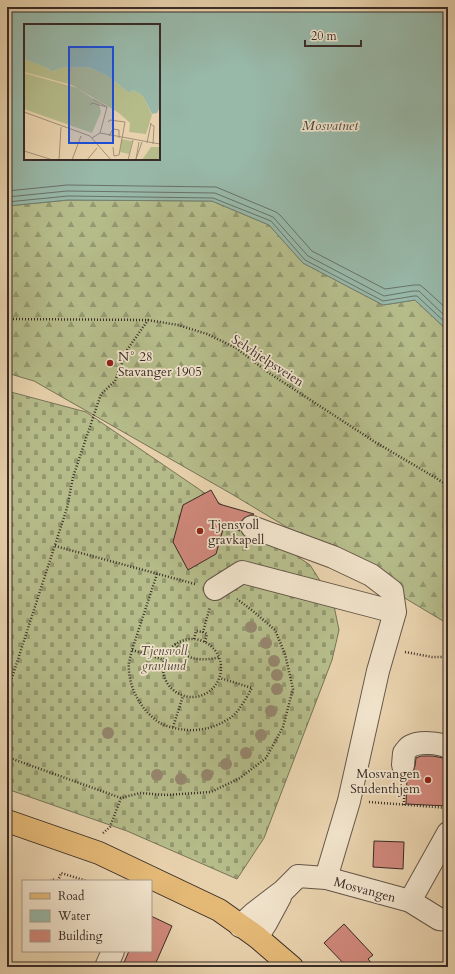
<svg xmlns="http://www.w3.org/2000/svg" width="455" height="974" font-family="Cardo,serif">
<defs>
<pattern id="forest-firs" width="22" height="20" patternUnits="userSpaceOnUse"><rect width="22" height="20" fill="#b5bc8a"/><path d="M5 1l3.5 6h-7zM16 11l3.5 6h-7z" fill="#949971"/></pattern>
<pattern id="cemetery-stones" width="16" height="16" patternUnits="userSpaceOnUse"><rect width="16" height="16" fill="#b5bc8a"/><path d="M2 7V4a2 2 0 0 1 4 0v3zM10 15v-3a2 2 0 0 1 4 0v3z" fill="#949971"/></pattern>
</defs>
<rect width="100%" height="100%" fill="#e8d2ad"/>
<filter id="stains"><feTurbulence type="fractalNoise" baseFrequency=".005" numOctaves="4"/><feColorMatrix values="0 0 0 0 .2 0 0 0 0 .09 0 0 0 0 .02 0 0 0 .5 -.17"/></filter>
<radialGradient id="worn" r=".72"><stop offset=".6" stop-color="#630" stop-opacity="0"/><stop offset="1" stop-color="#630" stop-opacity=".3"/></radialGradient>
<path fill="url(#forest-firs)" stroke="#777458" d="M68,200L212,201L269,225L303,263L383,305L415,300L448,331V624L230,493L34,381L7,373V206Z"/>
<path fill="url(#cemetery-stones)" stroke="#777458" d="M7,391L86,412L310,565L333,601L339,630L332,660L264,838L237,879L127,831L7,789Z"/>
<path fill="#98b8a8" stroke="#728074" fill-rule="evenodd" d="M7,7H448V331L415,300L383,305L303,263L269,225L212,201L68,200L7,206ZM25,25H159V159H25Z"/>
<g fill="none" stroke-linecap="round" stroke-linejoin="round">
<path stroke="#687268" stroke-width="1" d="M7,191L67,185L216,187L276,212L280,215L312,251L385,289L414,285H420L425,289L448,310
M7,197L67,191L215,193L273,217L308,256L384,296L413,291H419L448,319
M7,202L68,196L213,198L271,221L305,260L383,301L414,296H417L448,325"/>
</g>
<path fill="#d1897c" stroke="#392c27" d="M211,490L219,504L254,514L253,515H250L244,518L240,523V531L224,526L216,554L188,570L173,542L183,505Z
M421,756H433L448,759V806L406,804L407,777L413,772L415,766L416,758Z
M374,841L404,842L403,869L373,867Z
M151,916L172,926L154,967H122L129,951H151Z
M344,924L373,955L368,959L375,967H347L324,943Z"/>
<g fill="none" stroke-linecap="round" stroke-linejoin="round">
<g stroke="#655648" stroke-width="24">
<path id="minor" d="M215,589L242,572L395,612L392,591L371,575L333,557L252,527
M403,765L404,753C406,751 408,747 411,746C420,741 439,743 448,747
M326,878L349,801L378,671L395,612
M410,901L448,833
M240,926L253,914L283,891L298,876L326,878L410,901L439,919L448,920
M257,937L266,923L280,897
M106,967L113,951"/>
</g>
<g stroke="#392c27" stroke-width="24">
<path id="major" d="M7,821L99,853L219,910L257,937L292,967"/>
</g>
<path stroke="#392c27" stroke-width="2.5" stroke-dasharray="1 2" stroke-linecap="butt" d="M7,319L148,320L178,325L207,334L236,348L269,373L375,442L436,478L448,486
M55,546L195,584
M157,574L132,650C131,654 130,658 129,662C127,685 140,710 160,723C167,727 178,729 187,730C202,731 217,727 230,718C240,711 246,698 252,688L220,678
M163 668a29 29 0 1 1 58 0a29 29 0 1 1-58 0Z
M194,639L196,631L203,632
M205,642L207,634L203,632L210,607
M175,644C178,647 181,651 184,654C194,661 208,660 220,657
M132,650L164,660
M405,652L432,657H448
M7,693L67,508L73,477L101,394L115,381L127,350L148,320
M173,727L183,696
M7,757L121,798
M369,802L448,808
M404,805V785
M103,833L110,827L121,798L140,793L166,795L211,792L240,778L266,758L283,727L293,689L285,654L275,630L253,611L237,599
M51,881L52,879L56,881
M58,881L61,873L87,881
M24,967L25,963L39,967"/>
<use href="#minor" stroke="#f0e2ca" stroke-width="22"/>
<use href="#major" stroke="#e4b976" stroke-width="22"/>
</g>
<g fill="#96876e">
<circle cx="251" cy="627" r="6"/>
<circle cx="266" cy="643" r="6"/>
<circle cx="274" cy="661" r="6"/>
<circle cx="277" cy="675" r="6"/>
<circle cx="277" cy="689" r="6"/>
<circle cx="271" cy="711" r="6"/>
<circle cx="108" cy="733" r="6"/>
<circle cx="261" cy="735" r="6"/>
<circle cx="246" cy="753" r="6"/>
<circle cx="226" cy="764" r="6"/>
<circle cx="157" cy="775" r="6"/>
<circle cx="207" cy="775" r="6"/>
<circle cx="181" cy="779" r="6"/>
</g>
<g fill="#8f2418" stroke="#f0e2ca" stroke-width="1.5">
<circle cx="110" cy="363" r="4"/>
<circle cx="200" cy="531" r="4"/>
<circle cx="428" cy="780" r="4"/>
</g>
<g text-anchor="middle" stroke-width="3.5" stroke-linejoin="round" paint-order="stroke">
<g font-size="13" fill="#392c27" stroke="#f0e2ca" text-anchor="start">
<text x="118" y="361">N° 28<tspan x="118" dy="15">Stavanger 1905</tspan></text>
<text x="208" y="529">Tjensvoll<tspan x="208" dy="15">gravkapell</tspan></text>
<text x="420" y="778" text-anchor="end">Mosvangen<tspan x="420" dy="15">Studenthjem</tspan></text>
</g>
<g font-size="13" fill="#392c27" stroke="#f0e2ca">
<text transform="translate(268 360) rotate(33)" y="5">Selvhjelpsveien</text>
<text transform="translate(365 889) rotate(15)" y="5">Mosvangen</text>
</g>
<g font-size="13" font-style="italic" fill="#52493b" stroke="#f0e2ca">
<text x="164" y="655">Tjensvoll<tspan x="164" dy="15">gravlund</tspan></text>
</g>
<g font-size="14" font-style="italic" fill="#4c4841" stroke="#f0e2ca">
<text x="330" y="130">Mosvatnet</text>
</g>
</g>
<g transform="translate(24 24)">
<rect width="136" height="136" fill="#e8d2ad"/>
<path d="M127,123H136V136H118Z" fill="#b5bc8a"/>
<path d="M0,35L25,45L27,48L37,44L65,43L85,53L105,69L109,66L119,72L128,91L122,110L105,108L106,99L95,89L48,61L0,48ZM97,115L108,117L105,130L96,128Z" fill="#b5bc8a"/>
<path d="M0,49L53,64L75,79L77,88L68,109L0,85Z" fill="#b5bc8a"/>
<path d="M0,0H136V83L133,89L128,90L119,72L109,66L105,69L85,53L65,43L37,44L27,48L25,45L0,35Z" fill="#98b8a8"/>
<path fill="none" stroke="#a29077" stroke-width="1" d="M66,81L68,79L83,83L69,75M0,88L66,112L87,136M84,98L86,96L101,98L95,131L90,132L89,123M126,100L130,102L129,120M76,109L83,83M85,112L89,105L95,106V114M68,114L76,109L136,120M123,119L127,99M0,127L29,136M112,135L118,118M112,135L115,118M35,136L37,103M48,136L57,112M63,136L73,124M104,136L109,116"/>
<path fill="#1d4ed8" fill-opacity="0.15" stroke="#1d4ed8" stroke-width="2" d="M45,23H89V119H45Z"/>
<rect width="136" height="136" fill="none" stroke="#392c27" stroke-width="2"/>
</g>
<rect width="455" height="974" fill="none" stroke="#e8d2ad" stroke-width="24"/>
<rect x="8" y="8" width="439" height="958" fill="none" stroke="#392c27" stroke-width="2"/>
<rect x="12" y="12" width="431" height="950" fill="none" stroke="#392c27"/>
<rect x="22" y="880" width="130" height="72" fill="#f0e2ca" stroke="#a79989"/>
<rect x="30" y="893" width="20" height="6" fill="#e4b976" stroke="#a79989"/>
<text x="58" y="900" font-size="12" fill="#392c27">Road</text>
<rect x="30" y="910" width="20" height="12" fill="#98b8a8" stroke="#a79989"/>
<text x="58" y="920" font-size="12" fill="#392c27">Water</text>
<rect x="30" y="930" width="20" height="12" fill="#d1897c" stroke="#a79989"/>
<text x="58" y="940" font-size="12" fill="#392c27">Building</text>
<path d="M305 40v6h56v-6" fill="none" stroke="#392c27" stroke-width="2"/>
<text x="311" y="40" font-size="12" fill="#392c27" stroke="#f0e2ca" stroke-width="3" paint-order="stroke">20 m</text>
<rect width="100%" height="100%" filter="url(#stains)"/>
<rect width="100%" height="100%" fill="url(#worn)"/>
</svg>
